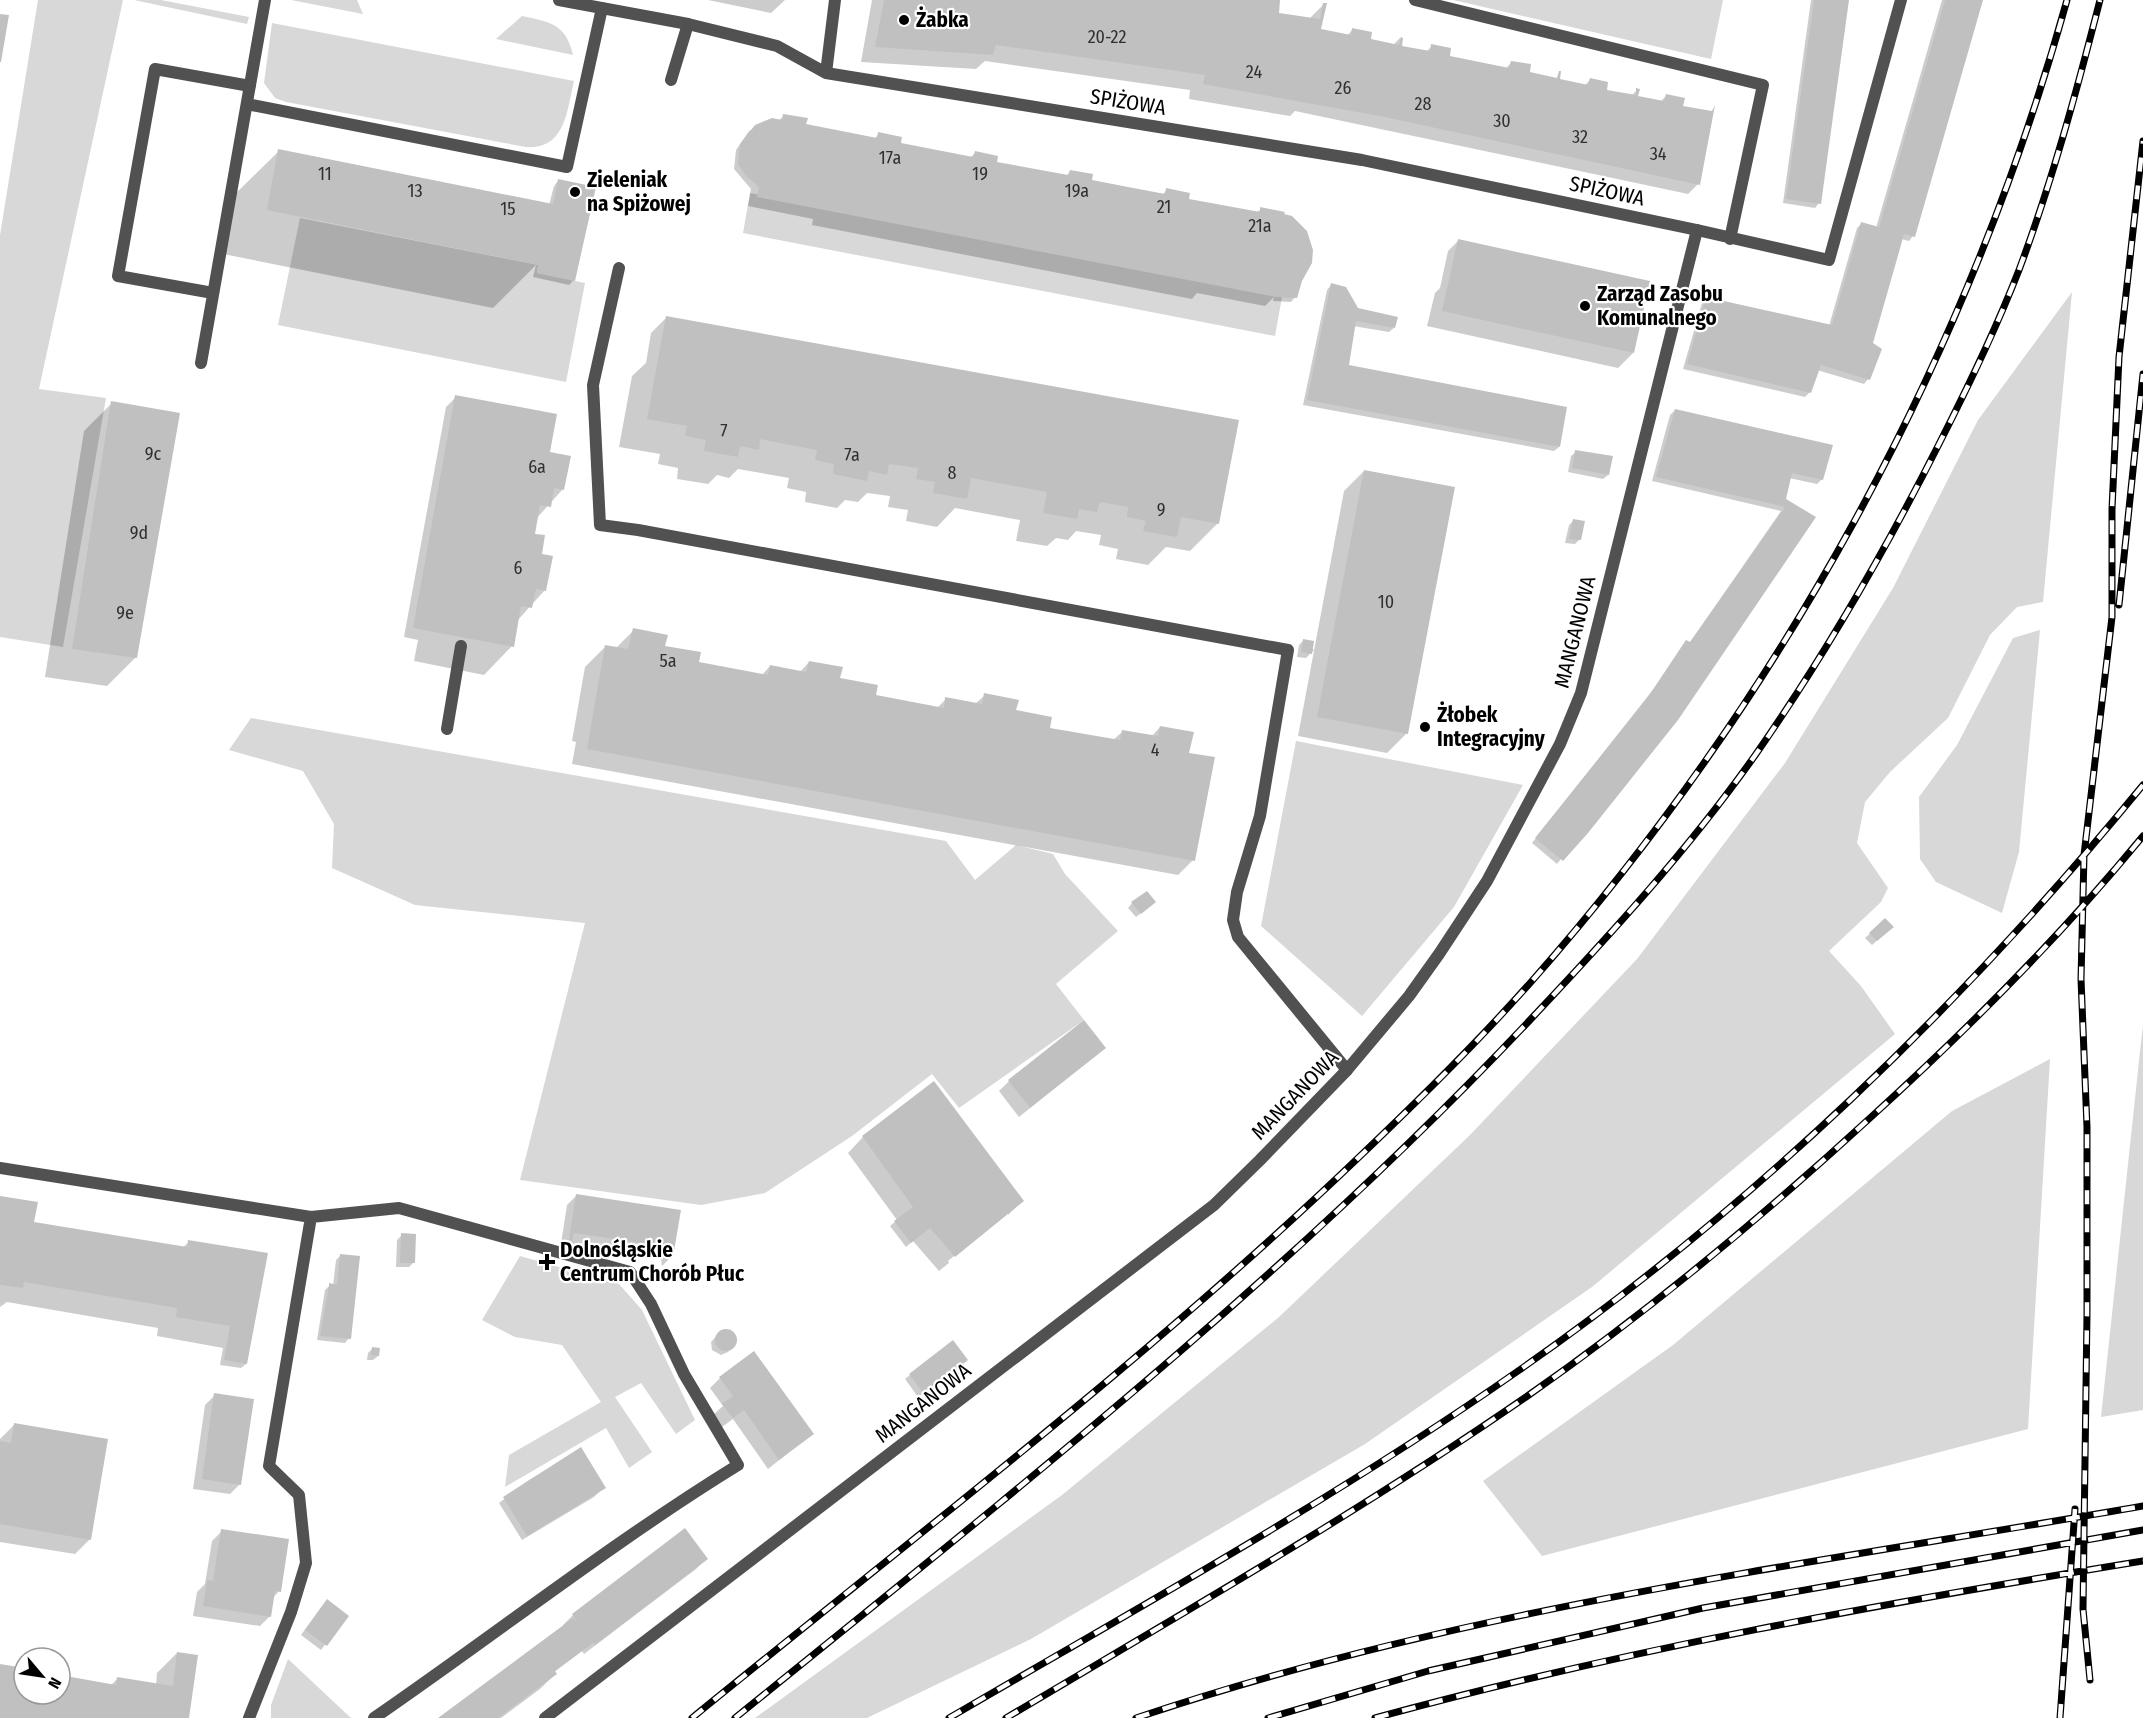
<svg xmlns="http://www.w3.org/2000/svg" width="2143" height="1718" font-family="'Fira Sans Condensed',sans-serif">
<rect width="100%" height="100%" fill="#fff"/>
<path fill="#d8d8d8" d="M38,0H123L39,389L106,398L63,647L0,637V235Z
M134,0H161L249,17L247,24Z
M291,0H357L363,14Z
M1453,0H1723L1711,59Z
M522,16C549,22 566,23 573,55L496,39Z
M272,23L574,81C567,111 565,150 526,147L286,102L275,98L264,83Z
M750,193L1282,297L1275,336L743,233Z
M300,218L538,265L537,273L585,283L566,382L278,325Z
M2072,292L2043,602L2017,607L1990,635L1948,718L1890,772L1865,802L1857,843L1888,888L1881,902L1829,951L1861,986L1895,1034L1592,1287L1365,1444L1031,1639L867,1718H755L1062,1495L1279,1317L1470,1135L1637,959L1785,763L1893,588L1978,420Z
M2040,630L2019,852L2002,913L1936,882L1920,859L1919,797L1957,745L2013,638Z
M251,718L946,841L975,880L1016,845L1053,854L1065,874L1118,931L1056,984L1084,1020L959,1108L932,1074L852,1136L765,1193L701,1205L520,1180L585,923L415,905L332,868L334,824L303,771L229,750Z
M1296,741L1523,785L1454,907L1362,1016L1261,926Z
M2143,1027V1410L2101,1417L2142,1033Z
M2050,1059L2028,1429L1542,1556L1483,1481L1673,1345L1952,1111Z
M520,1256L619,1284L642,1310L695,1420L676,1434L641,1383L615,1397L652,1452L629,1468L606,1428L505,1487L509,1455L601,1402L562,1345L515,1337L482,1320Z
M288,1659L351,1718H271V1705Z"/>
<path fill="#0003" d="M708,0H785L771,13Z
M872,0H1274L1277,14L1309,19L1324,4L1319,34L1347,36L1353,29L1369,40L1393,45L1402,36L1400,47L1426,52L1432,46L1448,57L1505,69L1512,62L1528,73L1584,86L1590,80L1605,91L1631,96L1637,90L1636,97L1660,102L1666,96L1682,107L1698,184L1688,194L1295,111L1290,116L1189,99L1190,90L985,61L976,69L861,62Z
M1811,0H1848L1819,203L1815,208L1783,203Z
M1942,0H1982L1913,236L1909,241L1901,239L1871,344L1868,379L1864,384L1817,370L1809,393L1805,397L1683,369L1702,303L1706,298L1829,326L1857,228L1861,224L1876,228Z
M784,116L804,125L874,139L879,134L899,144L970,158L975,153L996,163L1066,176L1070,172L1091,181L1162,195L1167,190L1187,200L1256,213L1261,209L1300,280L1295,297L1291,302L1273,301L1274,297L1265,306L1197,293L1192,299L812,225L813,219L748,206L751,189L734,169L736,150L749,131L772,119L779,120Z
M279,151L549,205L554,186L558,181L574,280L569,285L533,277L536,265L493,308L223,254L234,195Z
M1458,241L1633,353L1618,368L1427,326L1435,293L1440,288L1448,251Z
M1331,285L1357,309L1394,328L1389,332L1353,326L1348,366L1559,447L1554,451L1303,405L1327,290Z
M667,317L1218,523L1190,551L1166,547L1148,565L1116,559L1118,549L1099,545L1101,535L1076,531L1068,540L1056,538L1047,546L1016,541L1020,520L955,508L937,527L906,521L908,510L888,507L890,496L867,493L858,502L845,500L837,508L805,502L806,492L787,488L789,478L738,469L729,478L717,475L708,484L677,479L678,468L658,464L660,454L619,447L632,376L646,363L651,333Z
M456,397L548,453L563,489L536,519L533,535L540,556L545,590L517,621L512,646L484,675L414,661L418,640L404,637L446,407Z
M112,403L136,657L107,686L45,677L84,431Z
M1675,410L1822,479L1817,484L1789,478L1784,499L1814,517L1677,719L1557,864L1532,843L1689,644L1781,511L1652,481L1670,415Z
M1576,452L1608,475L1603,479L1568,472L1571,456Z
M1364,471L1407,733L1387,753L1298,736L1344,491Z
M1574,520L1579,540L1575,544L1565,543L1569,525Z
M634,630L697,664L761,676L770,666L800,672L809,662L874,696L937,708L946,699L975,704L985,695L1049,729L1113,740L1122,732L1151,737L1160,727L1188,754L1193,860L1178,875L572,764L576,742L572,741L585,667L605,647L615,649Z
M1304,640L1314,650L1306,658L1297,657L1299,645Z
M1132,903L1149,907L1136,917L1128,908Z
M1885,920L1892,927L1872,945L1865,938Z
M1104,1048L1019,1117L999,1091L1009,1081Z
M934,1083L1022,1201L1008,1215V1212L948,1261L949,1263L939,1271L913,1241L906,1247L890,1226L897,1220L848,1153L863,1137Z
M577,1195L679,1211L672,1256L662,1266L661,1258L568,1243L560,1250L567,1205Z
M0,1197L33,1223L182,1248L189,1242L266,1254L246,1364L241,1368L220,1365L223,1348L157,1336L158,1328L7,1302L0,1307Z
M402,1235L414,1262L409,1267H396L397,1240Z
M341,1255L349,1338L345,1343L317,1340L325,1290L330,1285L333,1286L336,1260Z
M728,1330L735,1335L736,1342L728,1352L721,1355L712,1350L711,1342L721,1331Z
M372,1349L378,1356L373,1360H367L368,1353Z
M966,1360L918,1397L905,1379L910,1375Z
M720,1378L812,1434L768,1469L733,1419L722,1427L713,1415L723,1406L710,1388Z
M215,1395L240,1484L230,1494L193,1489L205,1405Z
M15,1424L90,1539L75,1554L0,1542V1439Z
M581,1449L604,1487L594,1497L522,1540L499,1503L526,1482Z
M685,1530L706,1559L696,1569L584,1654L582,1651L554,1672L555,1674L540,1689L501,1718H442L564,1627L563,1625L573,1615Z
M222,1531L279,1591L273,1598L270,1616L260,1626L193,1616L197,1592L205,1584L212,1541Z
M322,1606L347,1616L321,1650L301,1635Z
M177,1653L188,1718H0V1665L24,1670V1694H60V1676L111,1685L118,1678L156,1685L157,1673Z"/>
<path fill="#c0c0c0" d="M884,0H1280L1279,13L1320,19L1323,3H1327L1321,29L1351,35L1352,28L1372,32L1371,39L1399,45L1401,38H1403L1402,46L1430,51L1431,44L1451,48L1450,56L1509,68L1511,61L1531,64L1530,72L1557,78L1559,71H1561L1560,79L1588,85L1590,78L1608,82L1607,90L1636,95V88L1640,89L1638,96L1664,101L1666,94L1685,98L1683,106L1712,111L1715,105L1700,185L1385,117L1203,84L1205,75L996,45L993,55L875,47Z
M1814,0H1849L1821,204L1786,199Z
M1945,0H1983L1915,237L1904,234L1899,252L1873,343L1882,349L1870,380L1821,365L1811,393L1687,364L1706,297L1832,325L1861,222L1879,227Z
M0,14L9,15L1,62H0Z
M783,114L808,118L806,124L877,138L878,132L902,137L901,143L973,157L975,151L998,156L997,162L1068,175L1070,170L1093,174L1092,180L1128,187L1165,194L1166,188L1190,193L1189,199L1260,212V207L1285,212L1284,214L1292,216L1307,231L1313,250L1312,263L1302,281L1297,298L1276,297L757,197L759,187L746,176L738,164L740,144L755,125L772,118L782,120Z
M278,149L553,204L558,179L596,187L575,281L537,273L538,265L267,210Z
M1458,239L1650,281L1634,353L1442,311Z
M1331,283L1346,287L1358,308L1398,317L1395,328L1356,321L1349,365L1567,407L1560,447L1307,400Z
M666,316L1239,420L1219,524L1181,517L1177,537L1143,531L1146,521L1127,517L1128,507L1100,502L1097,512L1079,509L1077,519L1043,513L1047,492L971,478L967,499L933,493L935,482L916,479L918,468L889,464L887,475L869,471L867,481L833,474L834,464L815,460L817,450L760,439L759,450L740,446L738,457L704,451L706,440L685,436L687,426L647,419Z
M455,395L557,414L550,452L571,456L564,490L554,488L551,507L540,505L535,534L545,535L542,554L553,556L546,591L536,589L532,608L521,606L514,647L413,628Z
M111,401L180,413L137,658L72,649Z
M1675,409L1833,445L1823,480L1792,473L1786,499L1816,517L1678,720L1588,833L1563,861L1535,838L1648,697L1686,640L1690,642L1785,507L1656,477Z
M1575,450L1613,456L1609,475L1572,468Z
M1364,470L1455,487L1408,734L1317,717Z
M1573,519L1585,521L1581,540L1569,539Z
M633,628L668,635L665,646L701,652L699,662L768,675L770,665L806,672L809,661L843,667L840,678L878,685L876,695L944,708L945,697L982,704L984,693L1019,700L1016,710L1052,717L1050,728L1120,740L1122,730L1158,736L1160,726L1194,732L1189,753L1215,757L1195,861L587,749L605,645L628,649Z
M1303,639L1314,641L1312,654L1301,652Z
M1147,891L1156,902L1141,914L1131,902Z
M1885,918L1894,927L1877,941L1869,933Z
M1084,1020L1106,1048L1030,1108L1008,1080Z
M934,1081L1024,1201L955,1257L930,1228L911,1243L894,1221L913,1207L862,1136Z
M576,1194L681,1210L673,1257L670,1256L671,1248L647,1244L574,1233L572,1241L569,1240Z
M0,1196L38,1202L34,1222L187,1247L188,1240L268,1253L247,1364L224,1360L230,1326L176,1317L177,1308L24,1282L23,1288L0,1285Z
M401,1233L416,1234L415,1263H400Z
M340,1254L360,1256L351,1339L320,1336L329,1286V1283L337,1285Z
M715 1340a11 11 0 1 1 22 0a11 11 0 1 1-22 0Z
M953,1340L968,1360L924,1394L909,1374Z
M372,1347L380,1348L379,1356L371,1355Z
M754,1351L814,1434L779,1460L744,1410L733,1418L722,1404L733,1396L719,1377Z
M214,1393L254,1399L241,1485L202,1479Z
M14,1423L108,1439L91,1540L0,1524V1441L11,1443Z
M581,1447L606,1488L527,1536L503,1497Z
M685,1528L708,1559L595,1645L593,1643L555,1671L557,1674L498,1718H438L573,1618L578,1624L572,1614Z
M221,1529L289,1539L281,1592L275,1591L271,1617L203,1606L207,1580L213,1581Z
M327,1599L349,1616L327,1646L305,1630Z
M177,1652L198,1655L189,1718H0V1664L24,1668V1694H60V1675L116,1685L117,1677L173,1686Z"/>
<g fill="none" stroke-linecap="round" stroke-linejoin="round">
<path stroke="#515151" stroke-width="12" d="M1415,0L1763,85L1730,239
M671,80L688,24
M247,104L567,167L602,8
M1697,230L1829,260L1901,0
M619,268L593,385L600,525L638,530L1288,650L1260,816L1237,892L1233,920L1238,937L1347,1070
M213,293L118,276L155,69L250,86
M201,363L265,0
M447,729L461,646
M0,1168L311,1217L269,1466L299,1495L306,1563L291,1612L249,1718
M311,1217L399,1208L630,1272L651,1304L684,1374L738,1465C613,1542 496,1634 374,1718"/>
<path stroke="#515151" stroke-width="12" d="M826,73L835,0
M545,1718L1214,1205L1260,1160L1347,1070L1409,996L1439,954L1487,881L1560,744L1581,693L1697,230L1362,160L826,73L777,46L688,24L559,0"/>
<g stroke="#000" stroke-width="7">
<path id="rail" d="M2119,605L2143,374
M2090,1680L2083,1609L2087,1313V1127L2081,979L2084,855L2112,617V509L2119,357L2143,141
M692,1718C916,1535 1148,1359 1357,1159C1417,1102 1476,1044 1531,982C1780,700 1966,362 2067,0
M735,1718C1009,1496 1288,1277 1530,1020C1610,935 1689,849 1756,754C1825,655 1885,551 1939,444C1968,387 1996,329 2019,270C2052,182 2077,90 2100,0
M949,1718C1141,1606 1336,1498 1518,1371C1752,1208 1963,1005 2143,785
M1006,1718C1181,1614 1358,1513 1526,1397C1648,1312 1761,1218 1870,1118C1967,1030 2060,937 2143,836
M1136,1718C1461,1608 1806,1565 2143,1506
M1268,1718L1428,1671L1703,1608L2143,1530
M1375,1718C1627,1649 1885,1603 2143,1561
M2060,1718L2075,1509"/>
</g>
<use href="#rail" stroke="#fff" stroke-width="4.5" stroke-dasharray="14" stroke-linecap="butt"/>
</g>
<g fill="#000" stroke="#fff" stroke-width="2">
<circle cx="904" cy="20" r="6"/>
<circle cx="575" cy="192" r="6"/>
<circle cx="1585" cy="306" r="6"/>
<circle cx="1425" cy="727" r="6"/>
<path d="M544 1253h6v6h6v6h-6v6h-6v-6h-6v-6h6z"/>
</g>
<g text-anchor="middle" stroke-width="4.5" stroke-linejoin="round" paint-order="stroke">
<g font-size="18" fill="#303030">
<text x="1107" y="43">20-22</text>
<text x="1254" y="78">24</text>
<text x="1343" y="94">26</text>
<text x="1423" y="110">28</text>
<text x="1502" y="127">30</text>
<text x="1580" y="143">32</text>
<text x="1658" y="160">34</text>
<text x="890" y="164">17a</text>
<text x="325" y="180">11</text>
<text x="980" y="180">19</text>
<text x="415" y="197">13</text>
<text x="1077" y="197">19a</text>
<text x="1164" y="213">21</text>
<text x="508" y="215">15</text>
<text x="1260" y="232">21a</text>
<text x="724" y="437">7</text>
<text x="153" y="460">9c</text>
<text x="852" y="461">7a</text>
<text x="537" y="473">6a</text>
<text x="952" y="479">8</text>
<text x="1161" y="516">9</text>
<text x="139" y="539">9d</text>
<text x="518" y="574">6</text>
<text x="1386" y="608">10</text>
<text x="125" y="619">9e</text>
<text x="668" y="667">5a</text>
<text x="1155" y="756">4</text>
</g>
<g font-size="21" font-weight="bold" fill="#000" stroke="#fff" text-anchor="start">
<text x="916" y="27">Żabka</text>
<text x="587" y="187">Zieleniak<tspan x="587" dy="24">na Spiżowej</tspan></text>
<text x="1597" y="301">Zarząd Zasobu<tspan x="1597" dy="24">Komunalnego</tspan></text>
<text x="1437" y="722">Żłobek<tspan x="1437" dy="24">Integracyjny</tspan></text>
<text x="560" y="1257">Dolnośląskie<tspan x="560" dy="24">Centrum Chorób Płuc</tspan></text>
</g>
<g font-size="21" fill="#000" stroke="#fff">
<text transform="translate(1128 102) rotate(9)" y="7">SPIŻOWA</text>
<text transform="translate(1607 191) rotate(12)" y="7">SPIŻOWA</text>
<text transform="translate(1575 632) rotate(-76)" y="7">MANGANOWA</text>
<text transform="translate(1295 1095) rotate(-46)" y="7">MANGANOWA</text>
<text transform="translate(923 1403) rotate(-38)" y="7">MANGANOWA</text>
</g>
</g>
<g transform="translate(42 1676) rotate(119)"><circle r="28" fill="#ffffff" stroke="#999999" stroke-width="1.5"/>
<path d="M0-4.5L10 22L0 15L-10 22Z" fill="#000000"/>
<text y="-9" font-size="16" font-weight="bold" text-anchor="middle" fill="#000000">N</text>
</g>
</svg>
